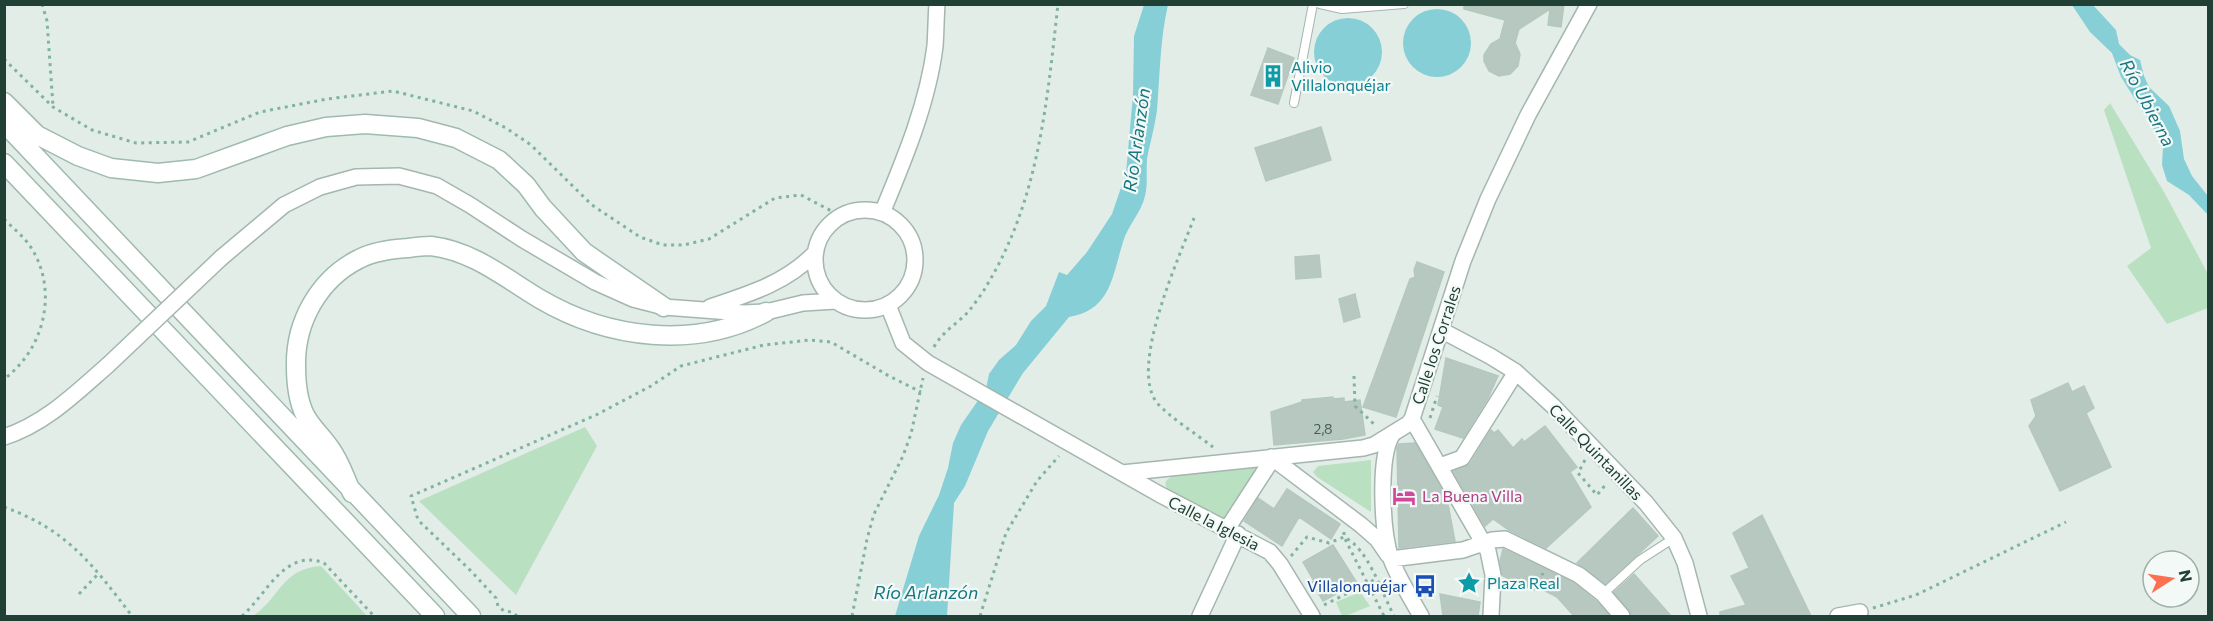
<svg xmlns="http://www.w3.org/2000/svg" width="2213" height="621" font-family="Commissioner,sans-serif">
<rect width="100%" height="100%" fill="#e2ede8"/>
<path fill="#b9e0c1" d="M2110,103L2164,192L2208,274V308L2167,324L2127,266L2151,248L2104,110Z
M585,427L597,446L516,595L419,501Z
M1371,460V512L1317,477L1313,472L1318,466Z
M1259,466L1226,520L1169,491C1162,483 1166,479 1175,475Z
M321,566L367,616H253C281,597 281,569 321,566Z
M1360,592L1370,606L1348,615L1349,616H1342L1336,602Z"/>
<path fill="#86cfd6" d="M1144,5H1168C1160,39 1160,74 1157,110C1155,126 1150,143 1147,159C1146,172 1148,184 1145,196C1141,213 1128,225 1123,242C1112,277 1111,310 1069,317L1023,373L988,431L965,486L954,503L947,616H895L919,536L939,495L948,468L953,443L961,425L986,389L989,374L999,360L1016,345L1031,321L1046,306L1059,272L1067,275L1087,252L1112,214L1126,173L1133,95L1134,36Z
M2072,5H2093L2116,30L2119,44L2130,55L2140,60L2144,76L2149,87L2169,106L2180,131L2184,159L2192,176L2208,196V215L2189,195L2167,181L2162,165L2163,147L2155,131L2121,77L2112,53L2090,32Z
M1403 43a34 34 0 1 1 68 0a34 34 0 1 1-68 0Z
M1314 52a34 34 0 1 1 68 0a34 34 0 1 1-68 0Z"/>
<path fill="#b7c8c0" stroke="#b4c8be" stroke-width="1.5" d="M1464,4H1564L1561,27L1548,25L1550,9L1519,29L1515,43L1520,54L1518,66L1510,74L1499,76L1489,71L1484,61V55L1491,44L1500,39L1505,20L1464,9Z
M1268,48L1294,58L1278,104L1251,95Z
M1321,127L1331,160L1266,181L1255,148Z
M1319,255L1321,277L1296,279L1295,257Z
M1417,262L1444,272L1396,417L1363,407L1410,279L1415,277L1414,270Z
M1355,294L1360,317L1344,322L1339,299Z
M1446,358L1498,376L1488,398L1463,438L1435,429L1443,407L1438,405Z
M2068,383L2072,392L2084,386L2094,408L2086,413L2111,467L2060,491L2029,426L2036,416L2031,400Z
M1333,397V399L1344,398V402L1360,400L1365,435L1343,439L1274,445L1271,412L1302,402V400Z
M1545,426L1577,467L1570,472L1591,507L1546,548L1509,530L1493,519L1485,526L1453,471L1470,464L1491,430L1494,433L1498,430L1513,448L1522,439L1524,442Z
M1415,443L1447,499L1455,541L1399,548L1397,448L1399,444Z
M1287,489L1340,524L1331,539L1299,517L1282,546L1244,521L1258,498L1274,509Z
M1633,508L1658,536L1606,584L1577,563Z
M1762,515L1811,616H1720V612L1746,605L1731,576L1749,568L1733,533Z
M1333,545L1357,583L1323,601L1312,582L1314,581L1303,562Z
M1503,549L1574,583L1596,601L1610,616H1574L1557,597L1536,586L1534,590L1503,576L1500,561Z
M1634,574L1649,591L1671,616H1631L1629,610L1614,592Z
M1440,594L1480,602L1478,616H1443Z"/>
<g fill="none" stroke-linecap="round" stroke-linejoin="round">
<g stroke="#a4b6af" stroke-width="10">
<path id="service" d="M1320,4L1342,9L1404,4
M1294,103L1313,4
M1603,594L1640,560L1674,538"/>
</g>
<g stroke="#a4b6af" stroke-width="18">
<path id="minor" d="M815 260a50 50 0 1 1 100 0a50 50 0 1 1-100 0Z
M882,213C904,160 928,103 935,46C936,32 936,18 937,4
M221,258L284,205L320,187L356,177L399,176L437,186L470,205L522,239L595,282L633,299L664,307L744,313L766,312L803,303L836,301
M888,305L903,343L928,363L1159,494L1270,552L1280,564L1312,616
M710,307C749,294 786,283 815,253
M1441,330L1490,356L1516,372L1553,406L1646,503L1674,538L1685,563L1699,616
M1412,419L1488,551L1493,575L1491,616
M1392,435C1378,459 1382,532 1391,559C1398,578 1411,598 1421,616
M4,437C45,424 76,393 108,365
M1271,457L1361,525L1377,539L1388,555
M1440,466L1462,458L1516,372
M1122,473L1363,448L1374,445L1408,424L1412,419L1463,261L1488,199L1528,115L1589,4
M1227,529L1273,458
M1391,559L1463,550L1492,540L1505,539L1579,575L1603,594L1622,616
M1200,616L1238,534
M1838,616L1860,612"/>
</g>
<g stroke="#9fbaaf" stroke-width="21">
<path id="secondary" d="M4,102L37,135L78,156L111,168L158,173L196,169L287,136L326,127L365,124L418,128L456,138L499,160L526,185L543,208L584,252L664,307
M4,123L471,616
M4,163L435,616
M352,493C345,478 340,461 330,448C323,437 311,427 305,415C298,401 296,382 296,366C295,322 319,279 359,259C374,251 392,249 408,248C415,247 423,246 431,246C473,251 505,278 540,299C608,339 696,350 766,312"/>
</g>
<path stroke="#80b3a0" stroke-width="3" stroke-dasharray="3 4.5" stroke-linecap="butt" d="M42,4L47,21L53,106
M4,59L53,107L92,130L136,143L188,142L260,112L327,99L393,91L473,111L506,128L531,145L592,205L640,237L663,245H684L709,239L775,198L801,195L841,216
M1194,218C1180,256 1127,369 1158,404C1171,418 1196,434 1213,447
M4,219C13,228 23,236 30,246C59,289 45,349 4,379
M934,347C942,332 958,323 969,311C975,303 982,294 987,285C1039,199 1047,102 1058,4
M1354,376L1355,406L1375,425
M1430,418L1437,396
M1585,460L1578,473L1597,495L1607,483
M4,507C68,530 93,565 132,616
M1344,532V537L1384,616
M1291,556L1307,537L1329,543L1344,537C1368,548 1382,593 1394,616
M1536,589L1543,573
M79,594L99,573
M1324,605L1376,579
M1873,608L1916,595L2066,522
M242,616C267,594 285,548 324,563L374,616
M517,616L512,612L504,611L498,606L496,598L471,571L418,520L411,496L596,415L651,386L681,366L764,345L810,340L831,342L889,376L921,392
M852,616L867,539L874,514L903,456L911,434L923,378
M980,616L1006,533L1037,481L1059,456"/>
<use href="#service" stroke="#fff" stroke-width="8"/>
<use href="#minor" stroke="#fff" stroke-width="15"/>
<use href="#secondary" stroke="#fff" stroke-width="18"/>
<g stroke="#a4b6af" stroke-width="18" stroke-linecap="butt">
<path id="minor-bridge" d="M108,365L221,258"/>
</g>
<use href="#minor-bridge" stroke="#fff" stroke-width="15"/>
</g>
<defs>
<g id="building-bare" transform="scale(1.8)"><path d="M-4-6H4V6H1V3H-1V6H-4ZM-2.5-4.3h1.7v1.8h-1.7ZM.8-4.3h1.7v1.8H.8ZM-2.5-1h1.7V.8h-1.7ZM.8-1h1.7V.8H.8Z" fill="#0f9aa8" stroke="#f3f9f6" stroke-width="2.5" paint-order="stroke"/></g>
<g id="hotel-bare" transform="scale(1.8)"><path d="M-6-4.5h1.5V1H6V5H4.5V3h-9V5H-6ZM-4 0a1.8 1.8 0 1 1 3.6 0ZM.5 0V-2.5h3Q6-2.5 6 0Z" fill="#d1479c" stroke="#f3f9f6" stroke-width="2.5" paint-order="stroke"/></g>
<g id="sight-bare" transform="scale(1.8)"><path d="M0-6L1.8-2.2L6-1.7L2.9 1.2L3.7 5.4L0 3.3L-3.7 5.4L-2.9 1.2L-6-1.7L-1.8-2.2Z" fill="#0f9aa8" stroke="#f3f9f6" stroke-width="2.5" paint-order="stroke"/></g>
<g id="bus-bare" transform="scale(1.8)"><path d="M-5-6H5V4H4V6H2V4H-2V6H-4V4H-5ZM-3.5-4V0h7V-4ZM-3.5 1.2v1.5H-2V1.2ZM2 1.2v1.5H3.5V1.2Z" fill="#1a4fb4" stroke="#f3f9f6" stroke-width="2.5" paint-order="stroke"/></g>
</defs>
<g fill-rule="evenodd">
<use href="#building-bare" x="1273" y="76"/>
<use href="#hotel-bare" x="1404" y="496"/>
<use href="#sight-bare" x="1469" y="583"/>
<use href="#bus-bare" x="1425" y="586"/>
</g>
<g text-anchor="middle" stroke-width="4.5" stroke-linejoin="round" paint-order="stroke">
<g font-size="14" fill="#466258">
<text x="1323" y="434">2,8</text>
</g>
<g font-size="16" fill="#0d838f" stroke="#f3f9f6" text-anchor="start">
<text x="1291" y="73">Alivio<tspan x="1291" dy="18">Villalonquéjar</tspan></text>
<text x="1487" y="589">Plaza Real</text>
</g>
<g font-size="16" fill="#204035" stroke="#f3f9f6">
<text transform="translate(1436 345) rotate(-72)" y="6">Calle los Corrales</text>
<text transform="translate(1596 452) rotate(46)" y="6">Calle Quintanillas</text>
<text transform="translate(1214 523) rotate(27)" y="6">Calle la Iglesia</text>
</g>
<g font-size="16" fill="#b23c85" stroke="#f3f9f6" text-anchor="start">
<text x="1422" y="502">La Buena Villa</text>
</g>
<g font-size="16" fill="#164399" stroke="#f3f9f6" text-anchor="end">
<text x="1407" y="592">Villalonquéjar</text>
</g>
<g font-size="18" font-style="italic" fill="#167681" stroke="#f3f9f6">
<text transform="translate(2147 103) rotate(62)" y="6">Río Ubierna</text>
<text transform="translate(1137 140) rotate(-82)" y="6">Río Arlanzón</text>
<text x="926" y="599">Río Arlanzón</text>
</g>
</g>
<rect width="2213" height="621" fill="none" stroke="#204035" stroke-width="12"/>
<g transform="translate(2171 579) rotate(78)"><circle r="28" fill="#f3f9f6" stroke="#9fafa9" stroke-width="1.5"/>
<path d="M0-4.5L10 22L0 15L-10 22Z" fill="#fc7051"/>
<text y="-9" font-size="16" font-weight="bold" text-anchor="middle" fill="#204035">N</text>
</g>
</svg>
